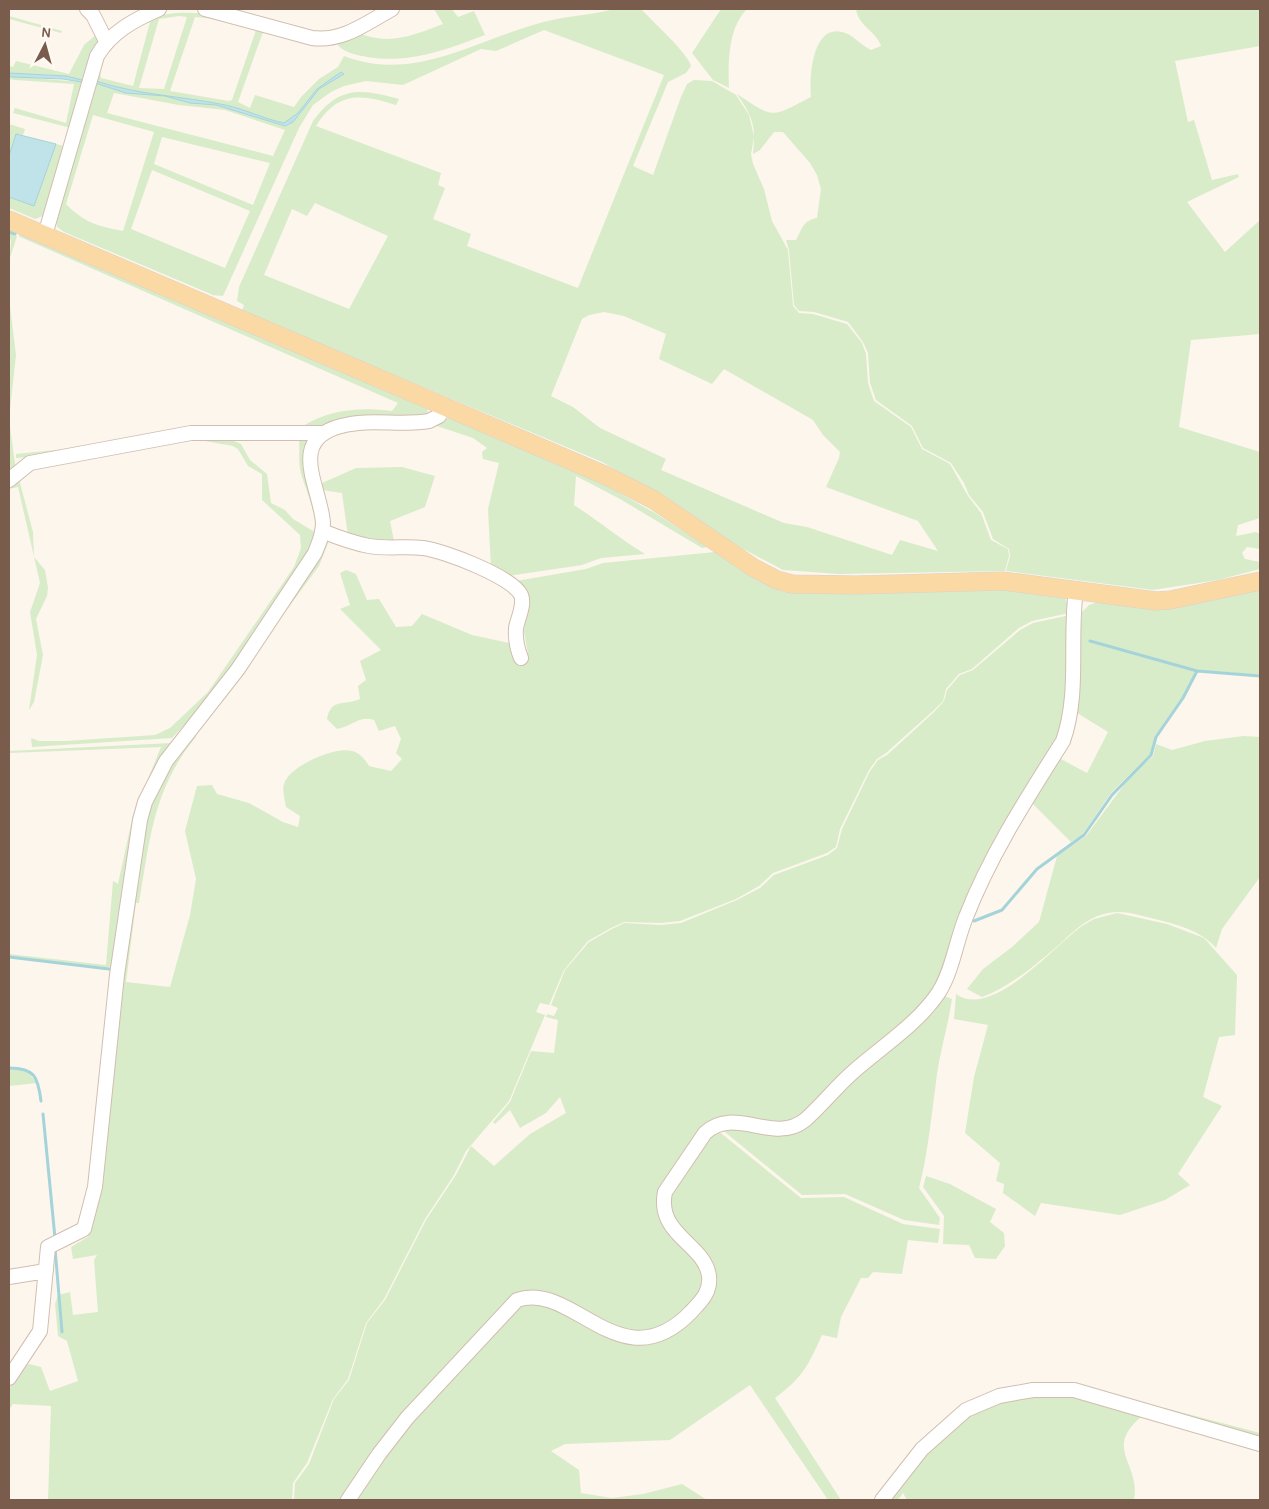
<svg xmlns="http://www.w3.org/2000/svg" width="1269" height="1509" font-family="Karla,sans-serif">
<rect width="100%" height="100%" fill="#fdf6ec"/>
<path fill="#d8ecc9" fill-rule="evenodd" d="M76,9H82L100,32V43L84,78L71,128L13,113L15,108L66,123L74,84L15,80L9,79V76L81,82L82,80L54,75L13,74L9,73V66L13,67L16,61L69,74L84,45L97,34C94,25 86,12 76,9Z
M434,9H452L458,17L474,11L485,35C445,50 410,64 367,57C358,55 344,53 338,45L339,43L359,33C389,46 414,35 443,24Z
M615,9H641C652,21 688,53 691,66L686,73L668,82L633,166L653,175L681,97L687,84L694,80L712,81L736,95L749,115L754,137L751,154L753,164L764,189L772,221L788,250L793,306L799,313L813,314L847,324L862,343L866,354L868,383L874,401L911,427L922,449L950,464L968,496L981,513L991,540L1008,549L1009,556L1005,571L839,574L783,570L734,544L678,505L602,462L242,311L244,305L237,301L239,287L313,121C338,86 361,88 399,99L396,105C361,94 338,91 316,126L441,173L438,185L445,188L433,219L471,234L467,246L578,288L664,75L544,30L496,51L481,49L403,85L366,81L344,86L331,92L313,105L299,128L223,296L213,295L64,232L57,227L55,214L95,83L126,93L165,96L190,103L216,105L285,126L293,122L319,89L344,74L341,72L317,89L298,113L284,123C264,119 245,109 225,105C182,96 138,95 96,81C96,64 102,52 114,40C155,0 215,11 264,29L238,102L250,108L255,95L294,107L301,97L319,79L338,67L344,56C412,82 469,44 533,25C560,16 588,16 615,9ZM179,16L187,17L164,89L139,88L159,19ZM195,17L227,20L256,30L232,100L229,101L170,91ZM150,22L133,86L101,78C96,54 128,26 150,22ZM114,93L179,105L225,110L285,130L273,156L107,113ZM93,115L154,132L123,231C97,226 85,223 66,204ZM162,137L270,163L253,205L154,164ZM152,170L250,211L225,268L131,229ZM315,203L388,236L349,309L264,275L292,209L307,216ZM604,312L624,316L666,334L659,359L712,384L724,369L813,420L823,435L840,452L839,458L826,487L918,521L938,551L900,540L892,555L807,527L784,523L661,470L666,459L600,428L573,407L551,396L582,319L589,315Z
M721,9H747C728,28 728,63 729,88L713,80L692,53Z
M856,9H1260V46L1175,61L1188,122L1194,120L1212,180L1238,174L1239,177L1187,202L1225,252L1260,220V334L1191,340L1179,427L1260,452V518L1238,525L1236,536L1256,532L1260,534V549L1247,547L1242,553L1245,559L1260,562V569L1218,580L1153,590L1006,571L1010,556L1009,549L993,539L983,512L969,495L964,483L951,463L923,448L912,426L876,400L870,383L868,353L863,342L848,322L814,312L799,311L794,305L789,250L786,240H796C803,227 803,221 817,218L821,189L817,175L810,163L783,132H774L760,150L753,154C756,125 753,118 737,94C775,119 770,118 811,97C809,79 812,24 842,32C853,34 860,45 871,50L881,46C876,31 858,26 856,9Z
M9,16L62,31L61,33L9,19Z
M9,124L25,129L23,135L16,134L9,156Z
M56,144L65,146L47,211L43,216L35,219L9,208V197L34,205Z
M9,233L17,236L9,261L11,242Z
M23,234L427,409L428,413L425,416L315,430L303,426C330,409 362,407 392,411L398,403L18,236Z
M9,298L16,355L9,419L16,471H10L9,467Z
M449,418L589,476L655,513L707,547L702,548L620,499L576,476L574,505C599,521 620,539 645,554L601,558L582,565L508,576L491,568L488,509L499,463L483,459L482,452L487,448L473,438L434,425Z
M188,438L229,439L241,444L250,460L267,474L271,503L285,510L293,519L313,531L316,528C314,509 307,492 301,474C298,463 300,449 299,438H307L304,452V465L315,504L318,537L219,687L172,738L32,747L31,738L39,741H66L155,735L170,728L208,692L294,567L301,548L300,535L262,500V474L248,466L238,449L233,446L199,440L171,443Z
M105,445L46,456L16,458V454Z
M402,467L435,476L425,507L390,521L395,546L348,536L342,493L322,490L320,484L356,468Z
M19,479L33,532L34,557L45,570L48,588L47,596L36,619L43,655L34,702L29,710L37,655L30,612L40,583L18,487L9,489V485Z
M330,538L319,566L285,612L286,606L309,574Z
M715,552L756,580L784,592L1015,590L1063,596L1066,600L1069,613L1032,621L1019,628L972,669L959,674L946,689L943,701L933,711L886,753L877,759L869,770L840,829L836,847L827,853L773,873L759,886L736,899L680,921L661,923L624,922L611,928L588,941L564,970L549,1005L540,1003L536,1012L545,1015L509,1101L466,1151L454,1175L425,1219L384,1299L366,1323L348,1379L333,1399L307,1463L293,1483L292,1500H48L51,1406L13,1404L9,1410C9,1386 7,1377 29,1364L41,1367L50,1391L78,1381L67,1341L58,1336L55,1304L58,1295L70,1292L73,1315L98,1312L94,1260L97,1255L73,1259L71,1247L88,1237L92,1224L121,982L145,818L166,770L194,735L196,737C153,789 150,839 139,903H136L126,982L170,987L190,915L196,879L185,831L197,786L212,785L217,794L249,803L283,822L298,827L300,816L286,807C285,801 282,790 284,784C289,766 335,746 352,751C360,753 365,759 369,766L391,771L402,759L396,753L401,739L395,726L379,731L374,720C361,715 350,727 337,729L327,719C331,698 343,706 360,699L358,686L366,680L360,661L381,650L340,609L350,605L340,573L346,570L356,574L367,600L379,599L396,627L412,626L422,614L472,635L509,643L514,660H521L528,654L524,632L526,611L516,581L586,569L603,563Z
M1260,588V675L1197,670L1089,640V642L1195,672L1182,698L1155,736L1150,754L1111,793L1082,835L1071,842L1029,800L1059,758L1087,773L1108,732L1074,711L1082,612L1089,605L1101,601L1178,606Z
M1070,615L1066,704L1062,729L938,982L924,1002L810,1110L789,1125C767,1122 740,1112 719,1118L661,1197L700,1266L706,1286L668,1328L635,1333L522,1295L345,1500H294L295,1483L309,1464L334,1399L349,1380L367,1323L385,1300L426,1220L456,1175L471,1146L494,1166L530,1134L566,1113L560,1097L546,1113L520,1128L510,1110L495,1124L493,1122L510,1102L531,1051L554,1053L558,1020L546,1017L547,1014L554,1016L558,1008L551,1005L565,970L589,942L612,929L624,923L661,925L681,923L737,900L760,888L774,875L828,855L837,848L842,829L870,771L878,760L887,755L934,712L944,701L947,690L960,675L973,670L1020,630L1033,623Z
M1244,736L1260,737V877L1222,929L1216,948C1203,932 1179,925 1159,920C1146,917 1132,912 1118,912C1095,912 1079,926 1063,941C1042,960 1009,988 982,997L967,989L983,969L1012,947L1039,922L1057,856L1086,836L1132,774L1153,756L1156,744L1172,750L1205,741Z
M171,743L148,787L113,968L9,956V954L106,965L113,881L118,884L133,815L161,747L9,753V751Z
M1117,913L1167,924L1204,938L1237,975L1235,1035L1219,1037L1203,1097L1222,1106L1178,1174L1190,1185L1165,1200L1120,1215L1041,1203L1035,1216L1003,1193L1004,1184L996,1181L1000,1163L965,1133L974,1077L988,1025L954,1019L956,994C992,1020 1054,946 1082,926L1094,919Z
M944,996L952,999C948,1027 939,1054 936,1082C931,1118 928,1153 919,1188L940,1218L939,1225L904,1220L845,1194L802,1195L720,1128L785,1131Z
M9,1069L26,1070L37,1083L9,1086Z
M717,1130L801,1198L844,1197L903,1224L940,1229L938,1243L908,1240L902,1274L873,1272L868,1278H861L841,1317L837,1338L822,1335C808,1366 803,1377 775,1398L841,1500H828L750,1385L670,1440L565,1444L551,1451L579,1470L581,1493L612,1498L643,1494L682,1484L707,1500H353L379,1460L513,1307L535,1299L592,1327L673,1333L699,1316L712,1297L715,1282L673,1221L670,1207L671,1192L708,1136Z
M926,1176L950,1184L996,1209L990,1222L1004,1233L1005,1246L996,1259L975,1258L969,1245L943,1244L944,1216L923,1187Z
M1055,1393L1081,1398L1141,1417C1103,1449 1141,1464 1134,1500H907L903,1493L898,1500H891C922,1461 953,1414 1005,1400C1021,1396 1039,1395 1055,1393Z
M1165,1408L1260,1433V1436L1164,1412Z"/>
<path fill="#bfe3e8" stroke="#a5d3da" d="M341,72L344,74L319,89L293,122L285,126L216,105L190,103L165,96L126,93L95,83L96,81C138,95 182,96 225,105C245,109 264,119 284,123L298,113L317,89Z
M9,73L66,76L82,80L81,82L63,79L13,77L9,76Z
M16,134L56,144L34,206L9,197V156Z"/>
<g fill="none" stroke-linecap="round" stroke-linejoin="round">
<path stroke="#a5d3da" stroke-width="3" d="M9,232L15,234
M1090,641L1197,671L1260,676
M974,921L1002,910L1037,869L1084,835L1112,795L1151,755L1156,737L1183,698L1197,671
M9,957L109,969
M9,1068C35,1068 38,1077 41,1101
M43,1114L55,1238
M55,1248L62,1332"/>
<g stroke="#d1beb0" stroke-width="16">
<path id="minor" d="M87,9L93,15L106,41
M205,9L312,38C343,42 366,23 392,9
M45,235L97,56C111,32 134,20 159,9
M9,480L30,463L191,433H324
M322,531C337,537 353,543 369,546C387,549 405,546 423,548C442,550 513,577 521,595C525,605 518,617 516,628C515,639 517,648 521,658
M9,1277L46,1271
M9,1378L40,1331L48,1247L84,1229L95,1187L117,975L140,820L145,802L166,761L238,669L315,553C319,543 323,534 323,523C321,488 286,440 341,426C370,418 400,426 429,421L439,416L446,406
M348,1500L379,1454L407,1418L517,1300C573,1280 621,1384 691,1312C701,1301 711,1292 709,1276C705,1244 656,1235 665,1192L705,1133C734,1105 774,1145 805,1120C822,1105 836,1087 853,1072C881,1047 918,1024 939,992C953,969 956,941 966,917C990,855 1027,798 1063,741C1080,693 1069,640 1076,589
M882,1500L922,1449L966,1410L999,1396L1033,1390H1074L1260,1444"/>
</g>
<g stroke="#dad1cd" stroke-width="19">
<path id="major" d="M9,220L607,476L654,500L754,568L777,580L792,584L856,585L1003,581L1156,601L1170,600L1260,581"/>
</g>
<use href="#minor" stroke="#fff" stroke-width="14"/>
<use href="#major" stroke="#fbd9a5" stroke-width="18"/>
</g>
<rect width="1269" height="1509" fill="none" stroke="#7a5c4d" stroke-width="20"/>
<g transform="translate(45 45) rotate(6)" stroke="#fffaf3" stroke-width="4" paint-order="stroke">
<path d="M0-4L9 19L0 12L-9 19Z" fill="#7a5c4d"/>
<text y="-8" font-size="14" font-weight="bold" text-anchor="middle" fill="#7a5c4d">N</text>
</g>
</svg>
